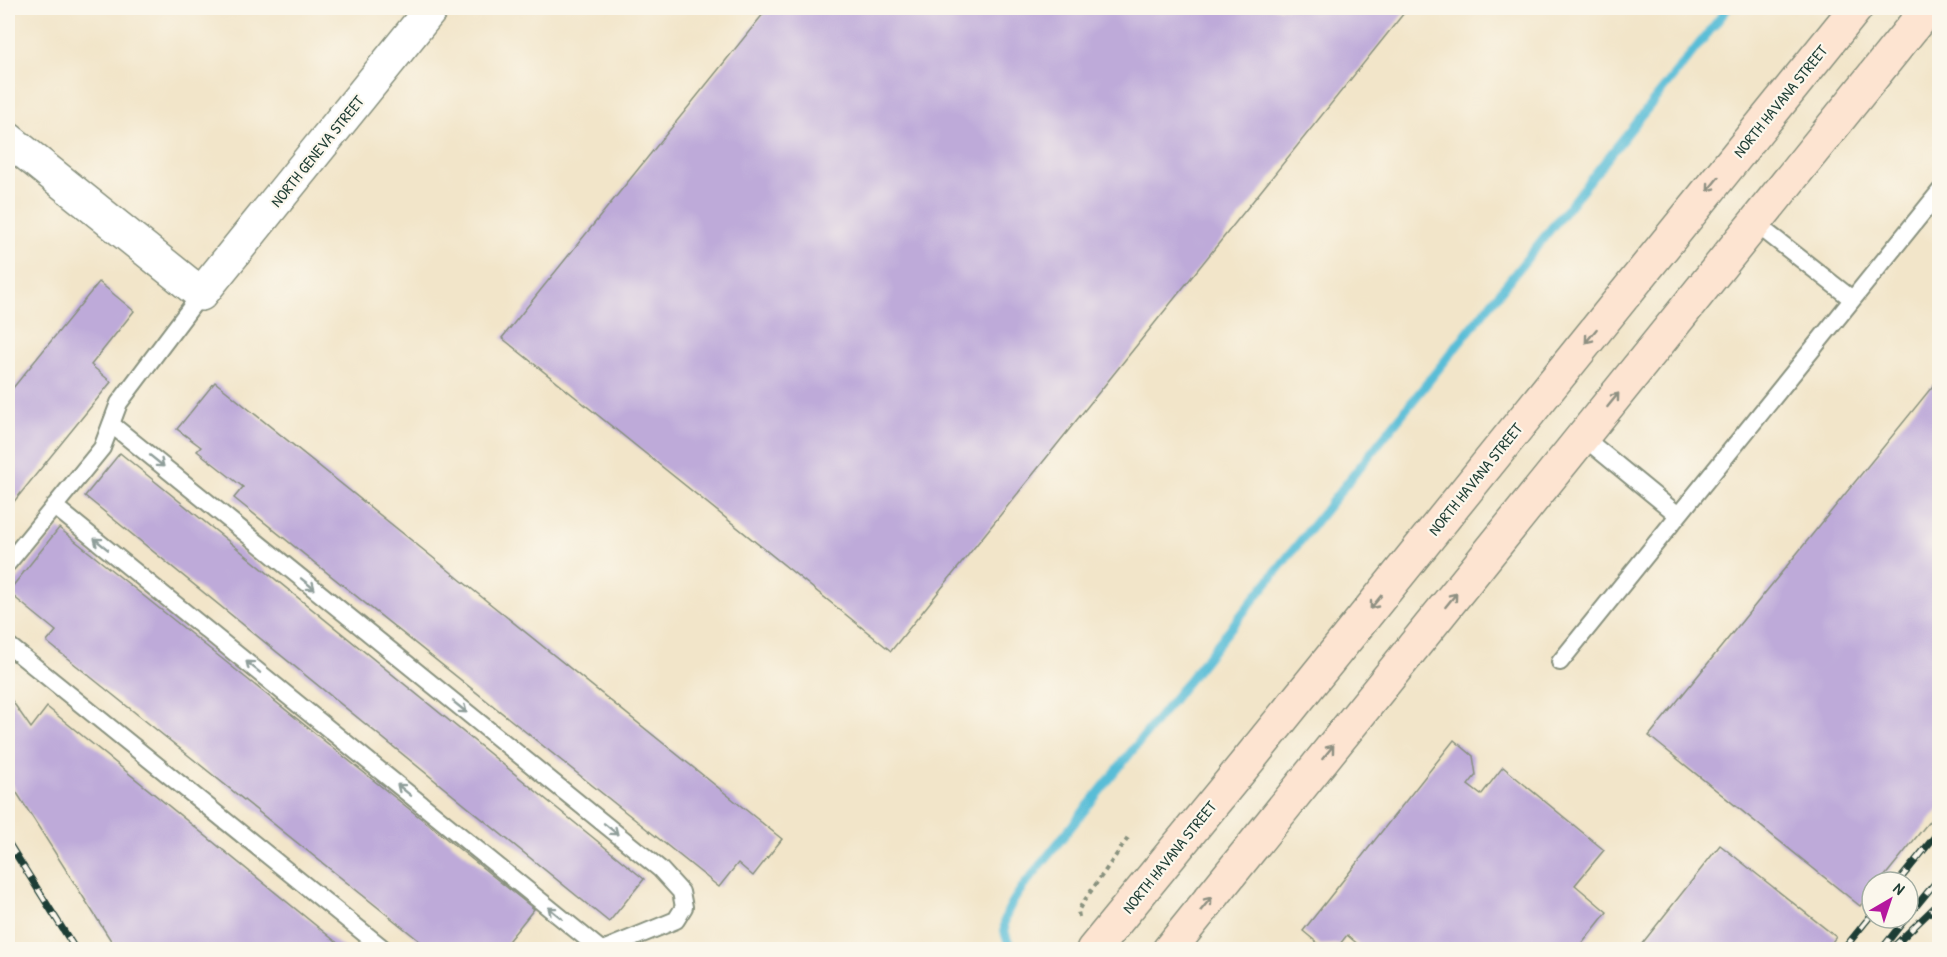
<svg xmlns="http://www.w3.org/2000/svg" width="1947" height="957" font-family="'Patrick Hand',sans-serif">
<rect width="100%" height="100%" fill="#fbf7ec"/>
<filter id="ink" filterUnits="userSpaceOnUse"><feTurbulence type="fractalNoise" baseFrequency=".0167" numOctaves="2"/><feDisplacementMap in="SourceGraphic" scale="12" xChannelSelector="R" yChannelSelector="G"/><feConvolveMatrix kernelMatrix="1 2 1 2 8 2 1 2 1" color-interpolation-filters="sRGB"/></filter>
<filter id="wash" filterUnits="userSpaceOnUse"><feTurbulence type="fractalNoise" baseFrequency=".008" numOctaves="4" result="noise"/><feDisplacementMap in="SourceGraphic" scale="24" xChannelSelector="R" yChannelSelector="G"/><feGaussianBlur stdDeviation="1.35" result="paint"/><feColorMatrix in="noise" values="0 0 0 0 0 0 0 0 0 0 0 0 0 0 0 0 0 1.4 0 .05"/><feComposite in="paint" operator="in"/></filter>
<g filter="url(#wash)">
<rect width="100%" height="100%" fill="#f2e5c9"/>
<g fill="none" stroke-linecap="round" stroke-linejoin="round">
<path stroke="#59bdd7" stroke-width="9" d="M1013,950C996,926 1007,909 1022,888L1728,8"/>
</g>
<g id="blocks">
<path fill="#beaad9" d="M768,8H1408L891,651L502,338Z
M99,282L134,311L91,365L111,382L8,509V394Z
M1940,377V808L1880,882H1872V892L1860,906L1649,736Z
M215,382L782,839L753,876L738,863L719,887L234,498L243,487L197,451L201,447L177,429Z
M120,453L644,879L609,922L85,496Z
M59,528L534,909L501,950H431L47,642L56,631L8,592Z
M8,695L31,728L47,707L346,950H117L8,779Z
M1454,740L1473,756L1476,775L1468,785L1481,795L1503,767L1604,850L1575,885L1607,912L1577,950H1359L1361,947L1347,935L1340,944L1320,945L1303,931Z
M1720,845L1836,937L1826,950H1637Z"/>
</g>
</g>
<g filter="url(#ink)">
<use href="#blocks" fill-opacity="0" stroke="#88917e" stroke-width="1.5"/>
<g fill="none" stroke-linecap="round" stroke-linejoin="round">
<g stroke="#88917e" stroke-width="20">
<path id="service" d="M1755,223L1852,299
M111,424L660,869L681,892L684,907L676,920L603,950
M1583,437L1678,515
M54,506L601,950
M8,563L102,448L119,403L201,294
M8,645L385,950
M1560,662L1940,191"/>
</g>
<g stroke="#88917e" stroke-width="36">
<path id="minor" d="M8,139L201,294L432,8"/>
</g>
<g stroke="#88917e" stroke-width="36">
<path id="secondary" d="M1093,950L1251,757L1856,8
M1169,950L1928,8"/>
</g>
<path stroke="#88917e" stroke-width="4" stroke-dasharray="4.5 4.5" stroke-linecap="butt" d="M1079,917L1078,911L1082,904L1128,838"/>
<use href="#service" stroke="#fff" stroke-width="16"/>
<use href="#minor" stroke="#fff" stroke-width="33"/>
<use href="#secondary" stroke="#fde4d1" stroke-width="33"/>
<g stroke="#1f3d34" stroke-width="7">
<path id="rail" d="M8,842L76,950
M1898,882L1940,830
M1908,916L1940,877
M1843,950L1872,914
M1881,950L1906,918
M1890,950L1940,902"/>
</g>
<use href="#rail" stroke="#fbf7ec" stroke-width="4.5" stroke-dasharray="14" stroke-linecap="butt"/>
</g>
<defs><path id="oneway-shaft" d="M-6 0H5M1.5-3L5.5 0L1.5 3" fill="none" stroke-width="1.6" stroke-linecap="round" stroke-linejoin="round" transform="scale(1.5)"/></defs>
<g stroke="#8e9082">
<use href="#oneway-shaft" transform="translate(1713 184) rotate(129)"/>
<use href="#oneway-shaft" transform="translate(1591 336) rotate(129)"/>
<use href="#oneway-shaft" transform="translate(1613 400) rotate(-51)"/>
<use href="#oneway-shaft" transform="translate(1451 600) rotate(-51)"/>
<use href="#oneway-shaft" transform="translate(1376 602) rotate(129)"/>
<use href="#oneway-shaft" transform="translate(1328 752) rotate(-51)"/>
<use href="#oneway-shaft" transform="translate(1206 904) rotate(-51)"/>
</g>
<g stroke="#8f9e9a">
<use href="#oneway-shaft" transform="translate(157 461) rotate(39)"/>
<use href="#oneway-shaft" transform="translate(101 544) rotate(-141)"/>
<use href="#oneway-shaft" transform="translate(308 584) rotate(39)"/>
<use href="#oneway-shaft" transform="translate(253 667) rotate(-141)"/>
<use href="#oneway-shaft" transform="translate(460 707) rotate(39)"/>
<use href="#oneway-shaft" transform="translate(404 790) rotate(-141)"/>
<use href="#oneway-shaft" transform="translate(611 829) rotate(39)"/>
<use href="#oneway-shaft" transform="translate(555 913) rotate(-141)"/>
</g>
</g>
<g text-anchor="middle" stroke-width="4.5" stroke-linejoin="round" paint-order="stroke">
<g font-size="16" fill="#1f3d34" stroke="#fbf7ec">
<text transform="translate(1780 101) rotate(-51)" y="6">NORTH HAVANA STREET</text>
<text transform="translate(317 151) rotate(-51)" y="6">NORTH GENEVA STREET</text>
<text transform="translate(1475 479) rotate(-51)" y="6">NORTH HAVANA STREET</text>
<text transform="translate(1169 857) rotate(-51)" y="6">NORTH HAVANA STREET</text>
</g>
</g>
<rect width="1947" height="957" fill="none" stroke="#fbf7ec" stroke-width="30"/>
<g transform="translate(1890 900) rotate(39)"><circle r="28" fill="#fbf7ec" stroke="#a3ada2" stroke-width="1.5"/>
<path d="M0-4.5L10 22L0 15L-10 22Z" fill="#b5179e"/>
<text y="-9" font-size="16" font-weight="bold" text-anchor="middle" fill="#1f3d34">N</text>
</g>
</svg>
